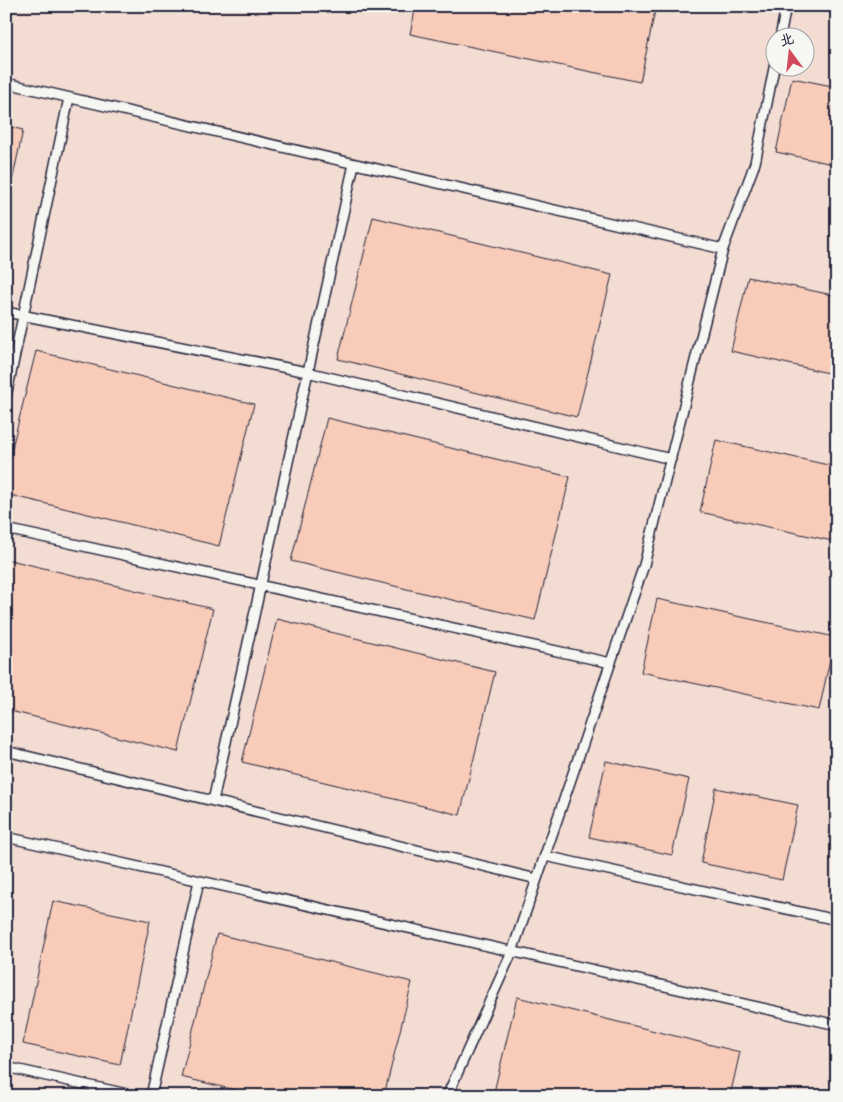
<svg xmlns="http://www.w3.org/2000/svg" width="843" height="1102" font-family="Dekko,'LXGW WenKai TC',sans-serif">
<rect width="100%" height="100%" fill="#f7e9e1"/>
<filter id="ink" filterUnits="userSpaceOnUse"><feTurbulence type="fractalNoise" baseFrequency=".02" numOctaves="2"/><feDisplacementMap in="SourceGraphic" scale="10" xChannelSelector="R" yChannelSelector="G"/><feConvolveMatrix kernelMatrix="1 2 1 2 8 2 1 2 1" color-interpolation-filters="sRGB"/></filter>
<g filter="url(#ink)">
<path fill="#f3dcd2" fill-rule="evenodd" d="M6,6H837V1096H6ZM776,38H806V68H776Z"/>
<path fill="#f8ccb9" stroke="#22223b" d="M319,6H348L347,12Z
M416,6H656L640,82L410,34Z
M792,78L837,87V165L776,152Z
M6,126L23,130L12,182L6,181Z
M373,217L612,275L577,417L338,359Z
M748,277L837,296V375L731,351Z
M36,351L254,404L219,546L6,494V472Z
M327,418L570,477L535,620L291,561Z
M716,440L837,467V542L700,512Z
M6,559L213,609L178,752L6,710Z
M657,599L835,637L819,710L641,672Z
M277,619L495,672L460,815L242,762Z
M606,761L689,779L672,855L589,837Z
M716,788L798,805L782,880L701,863Z
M53,901L150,921L120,1065L23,1044Z
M217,934L412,982L384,1096H260L181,1077Z
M517,997L740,1052L730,1096H493Z"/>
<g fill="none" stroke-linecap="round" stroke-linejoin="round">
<g stroke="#22223b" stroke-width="12">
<path id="service" d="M780,38L786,6
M6,83L723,249
M6,312L307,372L671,459
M6,397L69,98
M6,529L611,663
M6,751L537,879
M213,801L354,164
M6,837L837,1025
M545,856L837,920
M6,1067L136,1096
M151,1096L199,881
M447,1096L512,952L644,565L723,249L755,163L776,58"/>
</g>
<use href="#service" stroke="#f6f6f2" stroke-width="9"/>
</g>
</g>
<rect width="843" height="1102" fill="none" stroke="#f6f6f2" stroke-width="25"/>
<rect x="12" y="12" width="818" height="1077" fill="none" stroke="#22223b" stroke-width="2" filter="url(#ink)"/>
<g transform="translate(790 52) rotate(345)"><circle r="24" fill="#f6f6f2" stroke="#a1a1a9"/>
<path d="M0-4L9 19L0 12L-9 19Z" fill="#d1495b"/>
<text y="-8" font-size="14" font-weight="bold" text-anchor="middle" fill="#22223b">北</text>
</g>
</svg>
